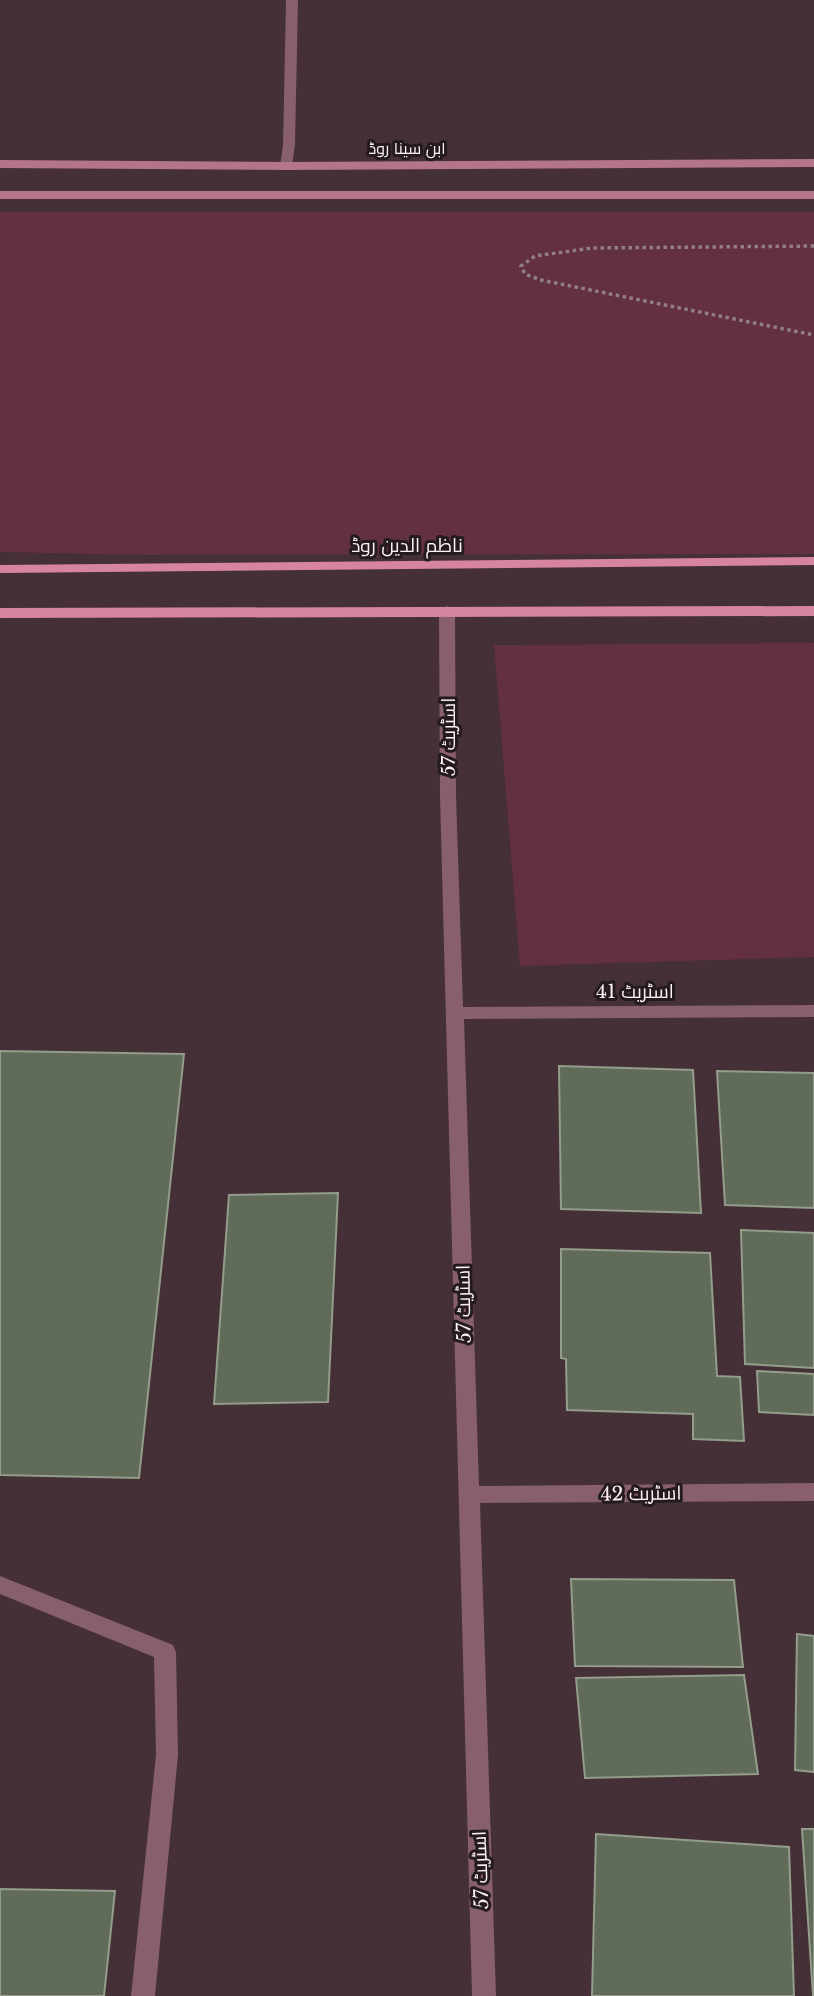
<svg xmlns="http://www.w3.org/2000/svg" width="814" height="1996" font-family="'Libre Baskerville',Cairo,serif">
<rect width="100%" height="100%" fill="#443036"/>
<path fill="#632f42" d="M0,212H814V554L145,555L0,552Z
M814,643V957L520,966L494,645Z"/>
<path fill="#616b59" stroke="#939d8a" stroke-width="2" d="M0,1051L184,1054L139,1478L0,1475Z
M559,1066L693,1070L701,1213L561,1209Z
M717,1071L814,1073V1208L725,1205Z
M338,1193L328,1402L214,1404L229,1195Z
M741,1230L814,1233V1368L745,1364Z
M561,1249L710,1253L717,1376L740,1377L744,1441L693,1439V1414L567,1410L566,1359L561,1358Z
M757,1371L814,1374V1415L759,1412Z
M571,1579L734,1580L743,1667L575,1666Z
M797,1634L814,1636V1772L795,1770Z
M744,1675L758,1774L585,1778L576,1678Z
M802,1829H814V1996H813Z
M596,1834L789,1847L794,1996H592Z
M0,1889L115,1891L104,1996H0Z"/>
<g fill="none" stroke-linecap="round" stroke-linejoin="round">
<path stroke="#917f85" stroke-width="3.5" stroke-dasharray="3.5 3.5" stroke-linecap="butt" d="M814,246L592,248L535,256L521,266L525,274L541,280L814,335"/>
<path fill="#885f6c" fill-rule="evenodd" d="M0,1576L173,1645L176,1652L178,1755L155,1996H131L156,1755L154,1657L0,1594Z"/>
<path fill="#885f6c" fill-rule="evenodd" d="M286,0H298L295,145L292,166L286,170L280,166L283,145Z
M447,606L455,611L456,796L463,1007L814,1005V1017L464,1019L479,1486L814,1483V1501L480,1503L496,1996H472L440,796L439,611Z"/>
<path fill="#b47489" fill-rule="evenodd" d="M814,159V167L286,170L0,168V160L286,162Z
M0,191H814V199H0Z"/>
<path fill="#d7849f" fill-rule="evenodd" d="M814,557V565L0,573V565Z
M814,606V616L0,618V608Z"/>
</g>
<g text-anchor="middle" stroke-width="6" stroke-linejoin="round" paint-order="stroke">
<g font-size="16" fill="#fef0f4" stroke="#241b1e">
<text x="407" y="154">ابن سینا روڈ</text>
</g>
<g font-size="19" fill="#fef0f4" stroke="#241b1e">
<text x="407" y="552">ناظم الدین روڈ</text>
<text transform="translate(448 737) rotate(-90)" y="7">اسٹریٹ 57</text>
<text x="635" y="998">اسٹریٹ 41</text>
<text transform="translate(463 1304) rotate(-91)" y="7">اسٹریٹ 57</text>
<text transform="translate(641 1493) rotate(-1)" y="7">اسٹریٹ 42</text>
<text transform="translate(480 1870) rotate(-92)" y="7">اسٹریٹ 57</text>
</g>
</g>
</svg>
